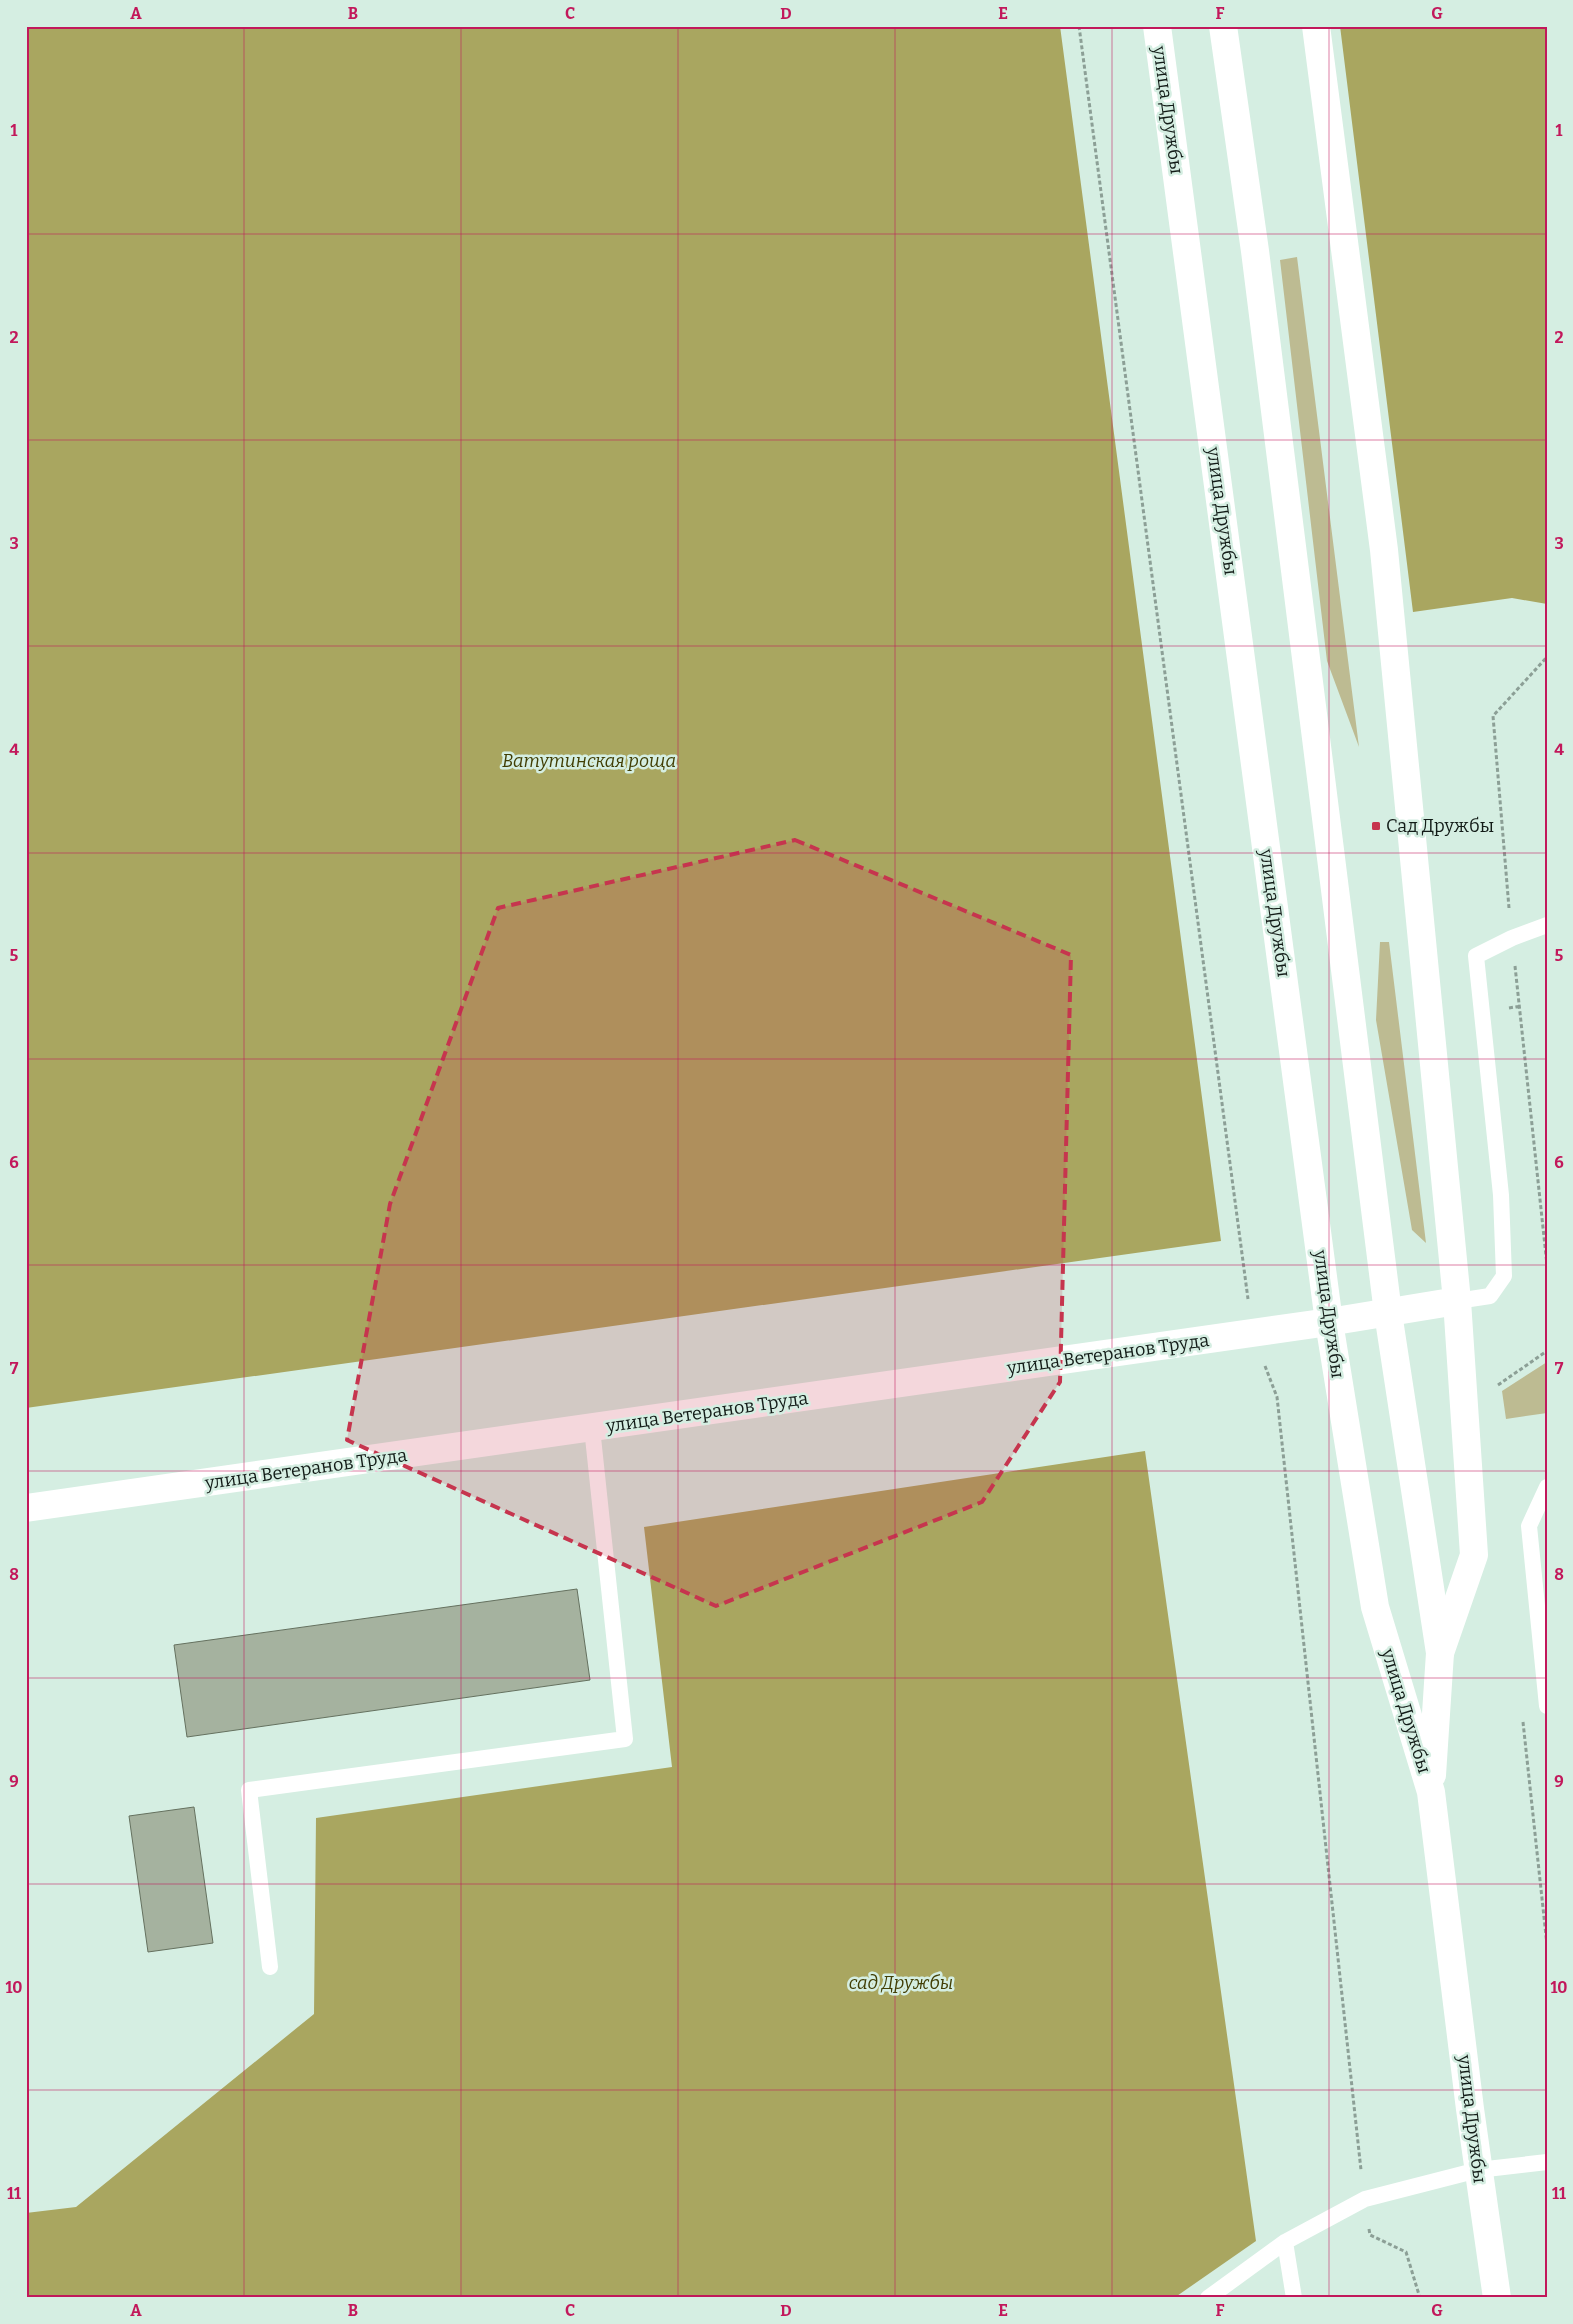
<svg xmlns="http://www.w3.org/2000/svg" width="1573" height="2324" font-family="Bitter,serif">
<rect width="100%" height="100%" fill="#d5eee2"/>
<path fill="#bdbb92" d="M1297,257L1359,747L1327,661L1280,260Z
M1380,942H1389L1426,1243L1412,1230L1376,1020Z
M1547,1362V1413L1506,1419L1502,1391Z"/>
<path fill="#a9a660" d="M26,26H1060L1221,1241L26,1408Z
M1340,26H1547V604L1512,598L1413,612Z
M1145,1451L1256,2241L1174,2298H26V2213L76,2207L314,2014L316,1818L672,1767L644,1527Z"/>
<path fill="#a5b29f" stroke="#65715f" d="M577,1589L590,1680L187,1737L174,1645Z
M194,1807L213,1943L148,1952L129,1816Z"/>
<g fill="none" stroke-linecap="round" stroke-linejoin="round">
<path stroke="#8c9f96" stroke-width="3" stroke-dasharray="4 2.5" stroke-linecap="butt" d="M1079,26L1248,1299
M1509,908L1493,716L1547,657
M1515,966L1547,1265
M1509,1008L1521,1006
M1265,1366L1277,1397L1361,2170
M1498,1385L1547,1351
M1523,1722L1547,1945
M1369,2229L1370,2235L1406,2252L1420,2298"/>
<path stroke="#fff" stroke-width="16" d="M1457,1301L1490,1296L1504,1276L1501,1195L1476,956L1512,938L1547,925
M1547,1487L1529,1526L1547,1706
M270,1967L249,1790L625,1739L592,1428
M1285,2242L1294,2298
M1208,2298L1285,2242L1365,2199L1478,2170L1547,2162"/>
<path stroke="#fff" stroke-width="28" d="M1316,26L1384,550L1457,1301L1474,1555L1440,1653
M26,1508L1329,1322L1457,1301"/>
<path stroke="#fff" stroke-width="28" d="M1157,26L1329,1322L1375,1607L1431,1792L1470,2109L1497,2298
M1223,26L1255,251L1388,1313L1440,1653L1432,1775"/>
</g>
<path fill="#c6354e" fill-opacity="0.2" stroke="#c6354e" stroke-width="4" stroke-dasharray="10 6" stroke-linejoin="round" d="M795,840L1071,955L1060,1382L982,1502L716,1606L347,1440L390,1204L498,908Z"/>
<path fill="none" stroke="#c2185b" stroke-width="1" stroke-opacity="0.55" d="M244,26V2298M461,26V2298M678,26V2298M895,26V2298M1112,26V2298M1329,26V2298M26,234H1547M26,440H1547M26,646H1547M26,853H1547M26,1059H1547M26,1265H1547M26,1471H1547M26,1678H1547M26,1884H1547M26,2090H1547"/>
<rect fill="#c6354e" stroke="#d5eee2" stroke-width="2" x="1371" y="821" width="10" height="10" rx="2.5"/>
<g text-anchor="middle" stroke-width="5" stroke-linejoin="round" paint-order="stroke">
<g font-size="18" fill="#121b17" stroke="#d5eee2">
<text transform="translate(1168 110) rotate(82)" y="6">улица Дружбы</text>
<text transform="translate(1222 511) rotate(82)" y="6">улица Дружбы</text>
<text transform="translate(1275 913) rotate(82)" y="6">улица Дружбы</text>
<text transform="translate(1329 1314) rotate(82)" y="6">улица Дружбы</text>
<text transform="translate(1108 1354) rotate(-8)" y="6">улица Ветеранов Труда</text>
<text transform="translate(707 1412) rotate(-8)" y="6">улица Ветеранов Труда</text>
<text transform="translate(306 1469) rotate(-8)" y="6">улица Ветеранов Труда</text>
<text transform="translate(1406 1711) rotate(73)" y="6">улица Дружбы</text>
<text transform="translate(1472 2119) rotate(83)" y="6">улица Дружбы</text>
</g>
<g font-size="18" font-style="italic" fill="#413e04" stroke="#d5eee2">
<text x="589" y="767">Ватутинская роща</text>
<text x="901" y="1989">сад Дружбы</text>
</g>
<g font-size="18" fill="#121b17" stroke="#d5eee2" text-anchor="start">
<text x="1386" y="832">Сад Дружбы</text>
</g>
</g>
<rect width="1573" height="2324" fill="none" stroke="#d5eee2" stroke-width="55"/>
<rect x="28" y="28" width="1518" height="2268" fill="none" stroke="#c2185b" stroke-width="2"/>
<g font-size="16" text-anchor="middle" font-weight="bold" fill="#c2185b">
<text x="136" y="19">A</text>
<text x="353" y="19">B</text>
<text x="570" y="19">C</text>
<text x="786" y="19">D</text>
<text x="1003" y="19">E</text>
<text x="1220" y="19">F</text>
<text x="1437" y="19">G</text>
<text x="14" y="136">1</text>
<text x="1559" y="136">1</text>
<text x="14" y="343">2</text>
<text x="1559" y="343">2</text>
<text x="14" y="549">3</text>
<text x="1559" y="549">3</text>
<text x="14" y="755">4</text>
<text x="1559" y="755">4</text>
<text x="14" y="961">5</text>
<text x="1559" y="961">5</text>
<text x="14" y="1168">6</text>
<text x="1559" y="1168">6</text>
<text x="14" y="1374">7</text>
<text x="1559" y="1374">7</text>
<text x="14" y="1580">8</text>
<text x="1559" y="1580">8</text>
<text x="14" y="1787">9</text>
<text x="1559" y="1787">9</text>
<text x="14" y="1993">10</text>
<text x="1559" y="1993">10</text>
<text x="14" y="2199">11</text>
<text x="1559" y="2199">11</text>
<text x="136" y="2316">A</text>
<text x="353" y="2316">B</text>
<text x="570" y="2316">C</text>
<text x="786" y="2316">D</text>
<text x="1003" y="2316">E</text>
<text x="1220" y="2316">F</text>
<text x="1437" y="2316">G</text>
</g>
</svg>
